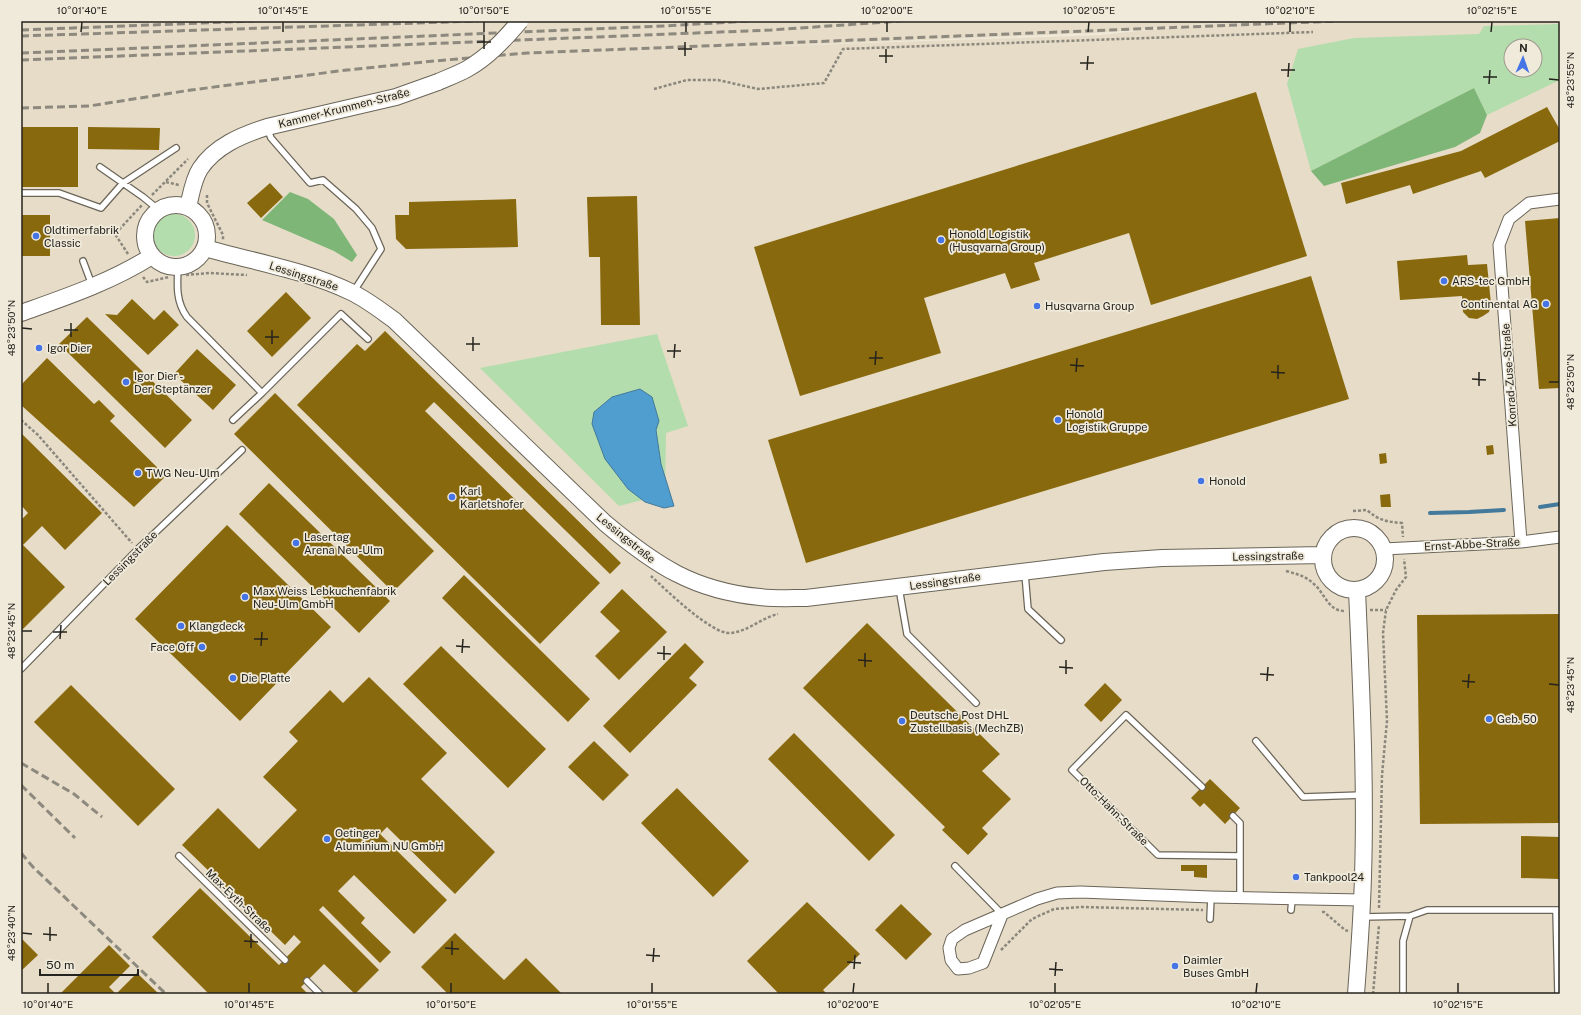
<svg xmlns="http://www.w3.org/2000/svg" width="1581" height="1015" font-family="'Public Sans',sans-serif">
<rect width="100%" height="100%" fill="#f0eadb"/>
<path fill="#e6dcc7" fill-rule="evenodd" d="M21,21H1560V994H21ZM1228,22L1099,35L726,48L1098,33ZM1511,46H1535V70H1511Z"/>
<path fill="#b3ddac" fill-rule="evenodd" d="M1560,24V80L1487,115L1474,88L1311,171L1287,84L1298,49L1354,38L1479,34L1484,26ZM1511,46H1535V70H1511Z
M153 235a21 21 0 1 1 42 0a21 21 0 1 1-42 0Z
M657,334L688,426L666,433L665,494L619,506L480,368Z"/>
<path fill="#7eb677" d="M1474,88L1487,115L1480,133L1455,147L1324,186L1311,171Z
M290,192L308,199L334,219L357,255L352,262L334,251L262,220Z"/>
<path fill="#509ecf" stroke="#43799a" d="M640,389L652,397L659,421L656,430L661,464L674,506L664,508L645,502L628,489L605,459L592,424L594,412L612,397Z"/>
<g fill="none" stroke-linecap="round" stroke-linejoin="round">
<path stroke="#43799a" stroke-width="4" d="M1540,507L1560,504
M1430,513L1469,512L1504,510"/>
</g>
<path fill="#89690d" d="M1256,92L1307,256L1151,305L1129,233L1034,263L1040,280L1011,289L1005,273L924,298L941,353L800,396L754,247Z
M1547,107L1560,130V141L1485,178L1481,171L1413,194L1410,185L1346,204L1341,183L1461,151Z
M21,127H78V187H21Z
M88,127L160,128L159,150L88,149Z
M270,183L283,197L261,218L247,203Z
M637,196L640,325H601L600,257H589L587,197Z
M516,199L518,247L406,249L396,239L395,215H409V202Z
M21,215H50V256H21Z
M1560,218V388L1539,389L1525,221Z
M1467,255L1468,265L1487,264L1491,304L1489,312L1483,316L1477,319L1469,318L1463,312L1462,296L1400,300L1397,261Z
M1311,276L1349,399L806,563L768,440Z
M286,292L311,318L272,357L247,331Z
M132,299L154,320L164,310L179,325L148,355L105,314L117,315Z
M87,317L192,420L165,448L59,344Z
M385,331L621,563L610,574L434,402L425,411L600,583L540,644L297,405L357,344L365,351Z
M197,349L236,385L213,410L174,374Z
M47,358L94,404L99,400L115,416L110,421L166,476L134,507L21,405V385Z
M275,393L434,551L393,592L234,434Z
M21,433L102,513L65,550L42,526L23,545L65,587L21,631V520L28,513L21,505Z
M1493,445L1494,454L1487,455L1486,446Z
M1386,453L1387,463L1380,464L1379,454Z
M269,483L390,601L359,633L239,514Z
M1390,494L1391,507H1381L1380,495Z
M227,525L331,627L240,721L135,619Z
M464,575L590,699L568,722L442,598Z
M622,589L667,632L619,680L595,656L620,631L600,612Z
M1560,614V823L1420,824L1417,615Z
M867,623L1000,754L982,771L1011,799L982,828L988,834L968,855L942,830L945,827L803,688Z
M685,643L704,662L689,678L697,685L630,753L603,726Z
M441,646L546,749L508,788L403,684Z
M369,677L447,753L421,779L495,852L455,894L387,827L380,834L447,900L414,934L354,875L338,891L365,918L361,923L391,952L380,963L323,906L319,910L379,970L355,994L324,964L301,987L308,994H209L152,937L200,888L279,965L301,942L294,935L285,945L182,845L218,808L259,849L297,810L263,777L298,741L289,732L330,690L343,703Z
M1105,683L1122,700L1101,722L1084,705Z
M71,685L175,789L138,826L34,722Z
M794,733L895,835L869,861L768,759Z
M594,741L629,775L603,801L568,767Z
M1210,779L1240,808L1225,824L1204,803L1200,807L1191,798Z
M677,788L749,861L713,897L641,823Z
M1521,836L1560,837V879L1521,878Z
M1181,865H1207V878L1194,877V871H1181Z
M807,902L860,954L823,990L827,994H779L747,961Z
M901,904L932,934L906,960L875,930Z
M455,933L504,980L526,958L562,994H448L421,967Z
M21,938L38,955L21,971Z
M109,945L130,966L109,987L116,994H60Z
M137,973L159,994H116Z"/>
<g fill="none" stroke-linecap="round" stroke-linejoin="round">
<g stroke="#6b6559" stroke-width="8">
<path id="lane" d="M267,128L271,138L310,183L323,180L356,209L372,228L381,249L354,291
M100,167L143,197L159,210
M21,193H59L101,208L123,183L176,148
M83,261L92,285
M178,268C177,286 176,302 187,317L262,393L341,314L368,339
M233,420L262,393
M1025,574L1028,609L1061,640
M899,588L907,634L976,703
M21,669L138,549L242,450
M1256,741L1303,797L1363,795
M1202,787L1126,715L1072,770L1158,855L1240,856V898
M1233,816L1240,823V856
M179,856L285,960
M955,866L1002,914
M1291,910L1292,899
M1556,910L1558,994
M1362,917L1410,916L1427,910H1560
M1210,919L1211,897
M307,981L320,994
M1403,994V941L1410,916"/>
</g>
<g stroke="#6b6559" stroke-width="13">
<path id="street" d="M1521,542L1499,245L1509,219L1529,203L1560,199
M1384,549L1521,542L1560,537
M1002,915L983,963L969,968L958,969L951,960L949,948L952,939L965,930L1037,899L1057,893L1080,892L1211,897L1362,900"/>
</g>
<g stroke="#6b6559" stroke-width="18">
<path id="secondary" d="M145 236a31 31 0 1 1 62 0a31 31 0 1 1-62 0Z
M188,207C191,195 193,180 200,169C215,146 242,135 267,127L396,97L438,82
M205,248C254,262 305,270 351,292C366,299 380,310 394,320L605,523C655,565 694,591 760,597C775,599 791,598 806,598L1104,562L1162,558L1323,555
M21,313C66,297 111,282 152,256
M1323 559a31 31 0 1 1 62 0a31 31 0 1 1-62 0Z
M1356,994C1359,955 1362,915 1363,876C1366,781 1361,685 1357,590"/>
</g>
<path stroke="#8b877d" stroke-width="2.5" stroke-dasharray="3 2" stroke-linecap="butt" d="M654,89L687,80H718L758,89L824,83L843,49L1313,32
M166,182L179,185
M152,195L188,159
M207,195V203L223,235V240
M128,254L115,234L142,205
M186,275L209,273L247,275
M143,277L147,282L169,277
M21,420L38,435L132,543
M1353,511L1367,510C1378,520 1387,522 1402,523L1403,537
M1286,571C1297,574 1306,576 1315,585C1325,594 1328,611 1345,611
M651,576C665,589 711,634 730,633C747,632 761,618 778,614
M1370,610H1386
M1379,908L1382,775L1387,721L1383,633L1386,610L1396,590L1406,577L1404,559
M1322,912H1324L1345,930L1348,931
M1001,950L1032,919L1054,909L1081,907L1203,910
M1373,994L1379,925"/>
<use href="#lane" stroke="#fff" stroke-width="5.5"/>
<use href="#street" stroke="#fff" stroke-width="11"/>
<use href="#secondary" stroke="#fff" stroke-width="16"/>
<path stroke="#8e897f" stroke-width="3" stroke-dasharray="8 4" stroke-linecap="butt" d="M21,30L254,21
M21,36L478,21
M21,53L664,26L749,21
M21,60L771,30L901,21
M21,108L89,106L191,90L347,70L434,61L527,53L1338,21
M21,763L74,794L102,817
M21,785L75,838
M21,853L33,867L166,994"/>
<g stroke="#6b6559" stroke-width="18" stroke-linecap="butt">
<path id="secondary-bridge" d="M438,82C447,78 458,74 467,69C488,57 504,40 520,21"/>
</g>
<use href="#secondary-bridge" stroke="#fff" stroke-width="16"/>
</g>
<path fill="none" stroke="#25231e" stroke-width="1.5" d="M81,32L82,22M283,32V22M484,32V22M686,32V22M887,32V22M1088,32L1089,22M1290,32V22M1491,32L1492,22M477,42H491M484,49V35M678,49H692M685,56V42M879,56H893M886,63V49M1080,63H1094M1087,70L1088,56M1281,70H1295M1288,77L1289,63M1483,77H1497M1549,79L1559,80M1489,84L1490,70M22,328L32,329M64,330H78M71,337V323M265,337H279M272,344V330M466,344H480M473,351V337M667,351H681M674,358L675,344M869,358H883M875,365L876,351M1070,365L1084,366M1076,372L1077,358M1271,372L1285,373M1278,379V365M1472,379L1486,380M1549,382H1559M1479,386V372M22,631H32M53,632H67M60,639L61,625M254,639H268M261,646L262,632M456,646L470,647M462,653L463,639M657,653L671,654M664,660V646M858,660L872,661M865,667V653M1059,667L1073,668M1066,674V660M1260,674L1274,675M1267,681L1268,667M1462,681L1475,682M1549,684L1559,685M1468,688L1469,674M22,933L32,934M43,934L57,935M50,941V927M244,941L258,942M251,948V934M445,948L459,949M452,955V941M646,955L660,956M653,962L654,948M847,962L861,963M854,969L855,955M1049,969L1063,970M1055,976L1056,962M48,993V983M249,993V983M451,993V983M652,993V983M853,993L854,983M1055,993V983M1256,993L1257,983M1458,993V983"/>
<g fill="#4574e6" stroke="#f0eadb" stroke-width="1.5">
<circle cx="36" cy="236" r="4"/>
<circle cx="941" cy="240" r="4"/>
<circle cx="1444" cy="281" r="4"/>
<circle cx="1546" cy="304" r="4"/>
<circle cx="1037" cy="306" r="4"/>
<circle cx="39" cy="348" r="4"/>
<circle cx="126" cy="382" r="4"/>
<circle cx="1058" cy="420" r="4"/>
<circle cx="138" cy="473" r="4"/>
<circle cx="1201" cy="481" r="4"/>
<circle cx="452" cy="497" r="4"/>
<circle cx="296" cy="543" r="4"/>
<circle cx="245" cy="597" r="4"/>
<circle cx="181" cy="626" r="4"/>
<circle cx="202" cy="647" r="4"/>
<circle cx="233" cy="678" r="4"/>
<circle cx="1489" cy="719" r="4"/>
<circle cx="902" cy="721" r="4"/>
<circle cx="327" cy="839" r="4"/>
<circle cx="1296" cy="877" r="4"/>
<circle cx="1175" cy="966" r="4"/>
</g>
<g text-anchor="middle" stroke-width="3.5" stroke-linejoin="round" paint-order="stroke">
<g font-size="11" fill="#25231e" stroke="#f0eadb">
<text transform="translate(344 108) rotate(-14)" y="4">Kammer-Krummen-Straße</text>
<text transform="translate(304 276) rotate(18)" y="4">Lessingstraße</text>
<text transform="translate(1509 375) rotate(-94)" y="4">Konrad-Zuse-Straße</text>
<text transform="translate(626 538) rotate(39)" y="4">Lessingstraße</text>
<text transform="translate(1472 544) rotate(-3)" y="4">Ernst-Abbe-Straße</text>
<text transform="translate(1268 556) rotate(-1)" y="4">Lessingstraße</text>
<text transform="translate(130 558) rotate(-45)" y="4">Lessingstraße</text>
<text transform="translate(945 581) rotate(-8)" y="4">Lessingstraße</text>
<text transform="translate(1114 811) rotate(45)" y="4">Otto-Hahn-Straße</text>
<text transform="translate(239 901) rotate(44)" y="4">Max-Eyth-Straße</text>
</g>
<g font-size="11" fill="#25231e" stroke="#f0eadb" text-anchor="start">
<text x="44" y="234">Oldtimerfabrik<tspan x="44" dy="13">Classic</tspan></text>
<text x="949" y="238">Honold Logistik<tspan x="949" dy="13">(Husqvarna Group)</tspan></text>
<text x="1452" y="285">ARS-tec GmbH</text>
<text x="1538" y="308" text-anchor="end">Continental AG</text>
<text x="1045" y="310">Husqvarna Group</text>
<text x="47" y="352">Igor Dier</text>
<text x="134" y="380">Igor Dier -<tspan x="134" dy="13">Der Steptänzer</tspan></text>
<text x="1066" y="418">Honold<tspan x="1066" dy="13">Logistik Gruppe</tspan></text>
<text x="146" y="477">TWG Neu-Ulm</text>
<text x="1209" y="485">Honold</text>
<text x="460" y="495">Karl<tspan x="460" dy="13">Karletshofer</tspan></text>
<text x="304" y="541">Lasertag<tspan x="304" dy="13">Arena Neu-Ulm</tspan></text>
<text x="253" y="595">Max Weiss Lebkuchenfabrik<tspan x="253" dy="13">Neu-Ulm GmbH</tspan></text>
<text x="189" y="630">Klangdeck</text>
<text x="194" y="651" text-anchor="end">Face Off</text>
<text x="241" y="682">Die Platte</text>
<text x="910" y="719">Deutsche Post DHL<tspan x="910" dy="13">Zustellbasis (MechZB)</tspan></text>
<text x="1497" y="723">Geb. 50</text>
<text x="335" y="837">Oetinger<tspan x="335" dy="13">Aluminium NU GmbH</tspan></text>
<text x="1304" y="881">Tankpool24</text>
<text x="1183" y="964">Daimler<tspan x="1183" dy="13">Buses GmbH</tspan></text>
</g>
</g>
<rect width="1581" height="1015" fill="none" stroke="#f0eadb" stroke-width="44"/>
<g transform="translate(1523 58) rotate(2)"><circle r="19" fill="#f0eadb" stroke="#9f9a8f"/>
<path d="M0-3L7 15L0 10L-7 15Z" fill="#4574e6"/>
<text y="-6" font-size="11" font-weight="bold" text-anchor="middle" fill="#25231e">N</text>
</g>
<path d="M40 969v6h98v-6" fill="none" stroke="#25231e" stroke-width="2"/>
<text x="46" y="969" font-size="12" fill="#25231e" stroke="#f0eadb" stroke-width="3" paint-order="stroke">50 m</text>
<rect x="22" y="22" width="1537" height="971" fill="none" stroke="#25231e" stroke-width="1.5"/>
<g font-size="10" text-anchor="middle" fill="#25231e">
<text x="82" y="14">10°01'40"E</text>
<text x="283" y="14">10°01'45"E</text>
<text x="484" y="14">10°01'50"E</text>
<text x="686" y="14">10°01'55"E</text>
<text x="887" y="14">10°02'00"E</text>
<text x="1089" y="14">10°02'05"E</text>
<text x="1290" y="14">10°02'10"E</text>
<text x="1492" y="14">10°02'15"E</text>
<text transform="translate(1570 80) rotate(-90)" y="4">48°23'55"N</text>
<text transform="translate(11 328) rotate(-90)" y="4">48°23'50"N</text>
<text transform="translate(1570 382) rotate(-90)" y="4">48°23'50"N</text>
<text transform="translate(11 631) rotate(-90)" y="4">48°23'45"N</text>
<text transform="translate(1570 685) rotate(-90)" y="4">48°23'45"N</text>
<text transform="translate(11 933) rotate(-90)" y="4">48°23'40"N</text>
<text x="48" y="1008">10°01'40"E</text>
<text x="249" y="1008">10°01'45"E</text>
<text x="451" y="1008">10°01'50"E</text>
<text x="652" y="1008">10°01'55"E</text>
<text x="853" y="1008">10°02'00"E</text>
<text x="1055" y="1008">10°02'05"E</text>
<text x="1256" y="1008">10°02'10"E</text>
<text x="1458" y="1008">10°02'15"E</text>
</g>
</svg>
